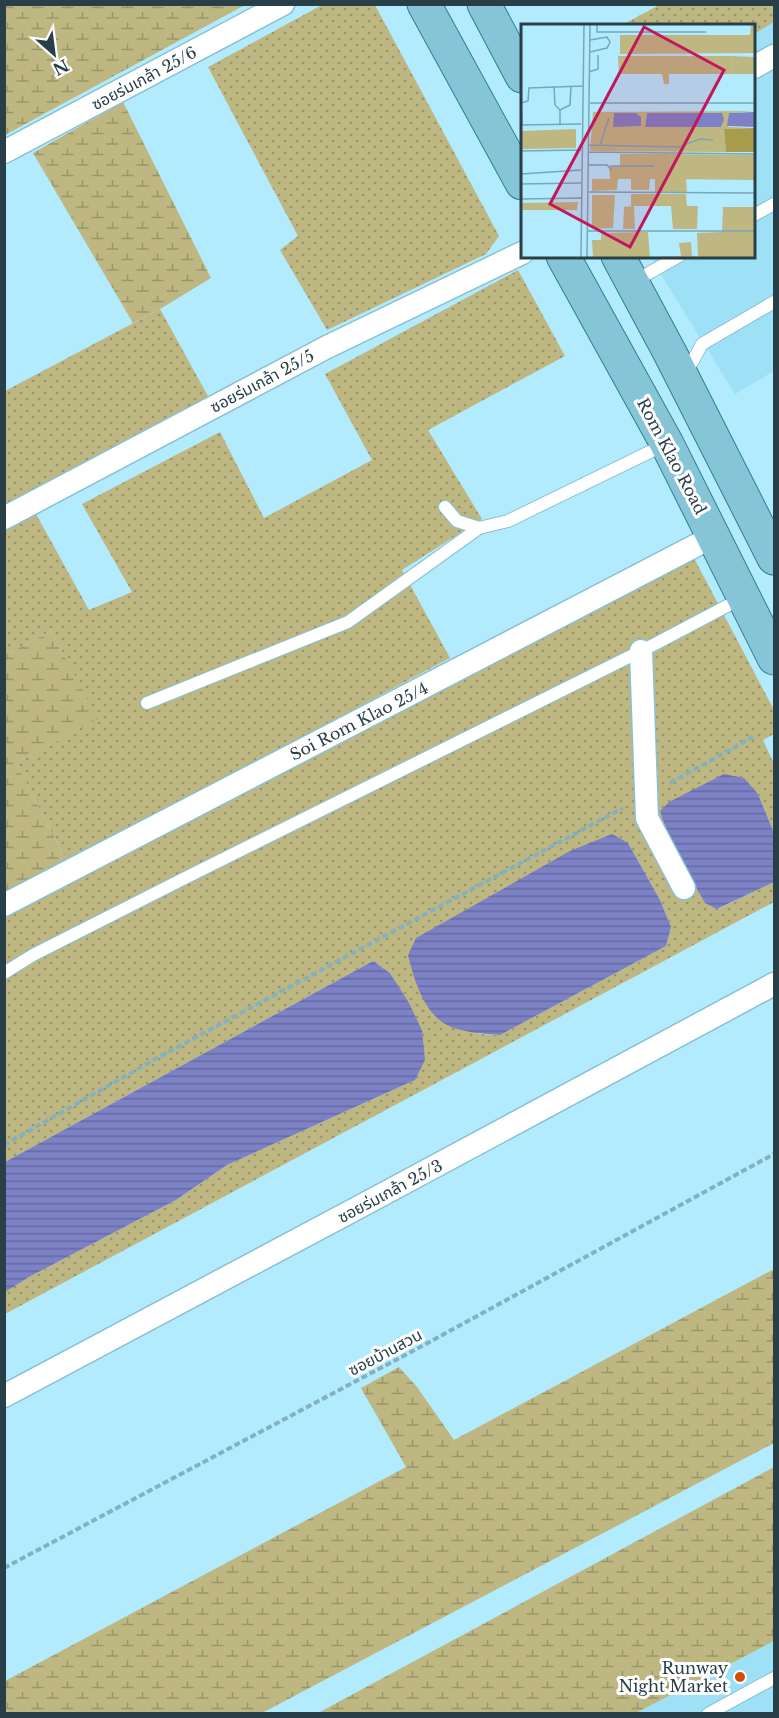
<svg xmlns="http://www.w3.org/2000/svg" width="779" height="1718" font-family="'Libre Baskerville','Noto Sans Thai',serif">
<defs>
<pattern id="grass-dots" width="8" height="8" patternUnits="userSpaceOnUse" patternTransform="scale(1.5)"><rect width="8" height="8" fill="#beb781"/><path d="M2 2h.1M6 6h.1" fill="none" stroke="#9a966b" stroke-width="1.8" stroke-linecap="round"/></pattern>
<pattern id="wetland-marsh" width="20" height="14" patternUnits="userSpaceOnUse" patternTransform="scale(1.5)"><rect width="20" height="14" fill="#beb781"/><path d="M1 5h8M5 5V1M11 12h8M15 12V8" fill="none" stroke="#9a966b"/></pattern>
<pattern id="water-rules" width="6" height="5" patternUnits="userSpaceOnUse" patternTransform="scale(1.5)"><rect width="6" height="5" fill="#7d81c5"/><path d="M0 2.5h6" fill="none" stroke="#666ba2"/></pattern>
</defs>
<rect width="100%" height="100%" fill="#b2ebfe"/>
<path fill="#9ee0f6" d="M774,19V371L735,394L650,257L754,256V31Z
M774,1641V1713H636Z"/>
<path fill="url(#grass-dots)" fill-rule="evenodd" d="M661,4L774,5V22L754,34V26L622,25Z
M322,5H375L499,236L486,254L327,330L280,250L298,236L208,67Z
M518,270L565,356L428,430L482,519L402,570L450,658L67,862L16,763L97,719L51,631L5,655V531L36,514L89,610L132,592L82,504L220,432L264,518L372,460L325,374Z
M160,309L209,398L5,507V391Z
M694,558L774,710V734L763,740L774,764V833L758,794L718,909L774,882V902L5,1314L4,1292L29,1277L176,1200L227,1165L415,1080L422,1030L409,1004L390,973L373,961L5,1162V918ZM628,843L660,900L671,927L666,946L500,1035L478,1034Z"/>
<path fill="url(#wetland-marsh)" d="M5,4H245V5L5,135Z
M123,102L211,278L160,309L133,323L33,153Z
M51,631L98,719L16,763L67,862L5,895V655Z
M774,1269V1443L262,1713H5V1681L406,1467L361,1388L399,1367L417,1387L454,1440Z
M774,1467V1641L636,1713H318Z"/>
<path fill="url(#water-rules)" d="M724,774L744,778L758,794L774,833V882L717,909L705,903L671,843L660,811L669,802Z
M612,834L628,843L660,900L671,927L666,946L500,1035C484,1034 459,1032 445,1024C423,1010 414,979 408,955L416,938L570,851Z
M373,961L390,973L409,1003L422,1030L425,1060L415,1080L227,1165L176,1200L29,1277L5,1292V1162Z"/>
<g fill="none" stroke-linecap="round" stroke-linejoin="round">
<g stroke="#89c1d3" stroke-width="14">
<path id="service" d="M754,215L774,204
M633,282L679,256
M685,375L702,344L774,302
M445,507L457,521L479,528L508,521L666,444
M147,703L348,622L479,528
M4,973L33,955L187,877L655,644L744,597
M708,1714L774,1678"/>
</g>
<g stroke="#89c1d3" stroke-width="25">
<path id="minor" d="M754,67L774,56
M4,152L283,4
M4,518L327,347L522,253
M641,651L647,818L684,888
M4,905L714,536
M4,1396L361,1206L774,984"/>
</g>
<g stroke="#2f7d94" stroke-width="35">
<path id="primary" d="M424,4L522,183
M484,4L522,76
M563,256L667,444L774,658
M618,256L670,353L774,558"/>
</g>
<path stroke="#84b1c0" stroke-width="4" stroke-dasharray="6 3" stroke-linecap="butt" d="M670,783L753,737
M4,1145L159,1057L623,808
M4,1568L424,1345L774,1154"/>
<use href="#service" stroke="#fff" stroke-width="12"/>
<use href="#minor" stroke="#fff" stroke-width="22"/>
<use href="#primary" stroke="#85c5d7" stroke-width="33"/>
</g>
<circle fill="#d14d06" stroke="#fff" stroke-width="2" cx="740" cy="1677" r="6"/>
<g text-anchor="middle" stroke-width="6" stroke-linejoin="round" paint-order="stroke">
<g font-size="16" fill="#283f47" stroke="#fff">
<text transform="translate(144 78) rotate(-28)" y="6">ซอยร่มเกล้า 25/6</text>
<text transform="translate(262 381) rotate(-28)" y="6">ซอยร่มเกล้า 25/5</text>
<text transform="translate(672 456) rotate(62)" y="6">Rom Klao Road</text>
<text transform="translate(359 721) rotate(-27)" y="6">Soi Rom Klao 25/4</text>
<text transform="translate(390 1191) rotate(-28)" y="6">ซอยร่มเกล้า 25/3</text>
<text transform="translate(385 1352) rotate(-28)" y="6">ซอยบ้านสวน</text>
</g>
<g font-size="16" fill="#283f47" stroke="#fff" text-anchor="end">
<text x="728" y="1674">Runway<tspan x="728" dy="18">Night Market</tspan></text>
</g>
</g>
<g transform="translate(521 24)">
<rect width="234" height="234" fill="#b2ebfe"/>
<path d="M234,87L208,89L207,103L234,104L203,105L205,128L69,127L72,88ZM126,89H201V102L124,103ZM55,105V124L0,125V107ZM99,130H150L149,143L139,155H165L166,168H134V155H129L128,166H110V155H97L96,166L71,167V155H89L88,143L99,142ZM110,170H165L166,182H177L176,205H152L150,182H110ZM71,171H94L92,204L71,205ZM57,178L56,186H0V179Z" fill="#beb781" fill-rule="evenodd"/>
<path d="M234,104V128H205L203,105Z" fill="#a89c4c"/>
<path d="M230,1H234V29L99,30V11H229ZM97,32H210L211,50H148V60H143L141,50H98ZM150,130L234,131V156L139,155V143H149ZM113,182L114,205H102L103,183ZM202,183H234V233H72L71,216H80V209L127,208L129,233L160,232L158,219L170,218L171,232L177,233L176,209L201,208Z" fill="#beb781"/>
<path d="M210,32L233,33V50H211Z" fill="#beb781"/>
<path d="M234,88V103L206,102L208,89ZM93,89H115L120,93V102L92,103ZM126,89H201L203,95L200,103H124Z" fill="#7d81c5"/>
<path fill="none" stroke="#7ba6b5" stroke-width="1.5" d="M76,1V8H185M69,28L86,24L89,18L86,13L69,16M68,48L77,45V31M33,62L34,81L39,86M69,79H234M0,101L60,100M1,101L0,79L7,77L8,64L62,62M39,101V86L49,81L50,62M67,121L158,123L179,115L192,116M79,121L88,94M0,127L60,126M67,128L234,130M67,141H86L91,146M89,142H133M0,150L60,146M0,160L60,159M68,168L234,169M0,175L60,174M66,207H234M60,233L63,1M66,233L69,1"/>
<path fill="#c2185b" fill-opacity="0.15" stroke="#c2185b" stroke-width="3" d="M123,3L203,46L109,223L29,180Z"/>
<rect width="234" height="234" fill="none" stroke="#283f47" stroke-width="3"/>
</g>
<rect width="779" height="1718" fill="none" stroke="#283f47" stroke-width="12"/>
<g transform="translate(54 54) rotate(152)" stroke="#ffffff" stroke-width="4.5" paint-order="stroke">
<path d="M0-4.5L10 22L0 15L-10 22Z" fill="#283f47"/>
<text y="-9" font-size="16" font-weight="bold" text-anchor="middle" fill="#283f47">N</text>
</g>
</svg>
